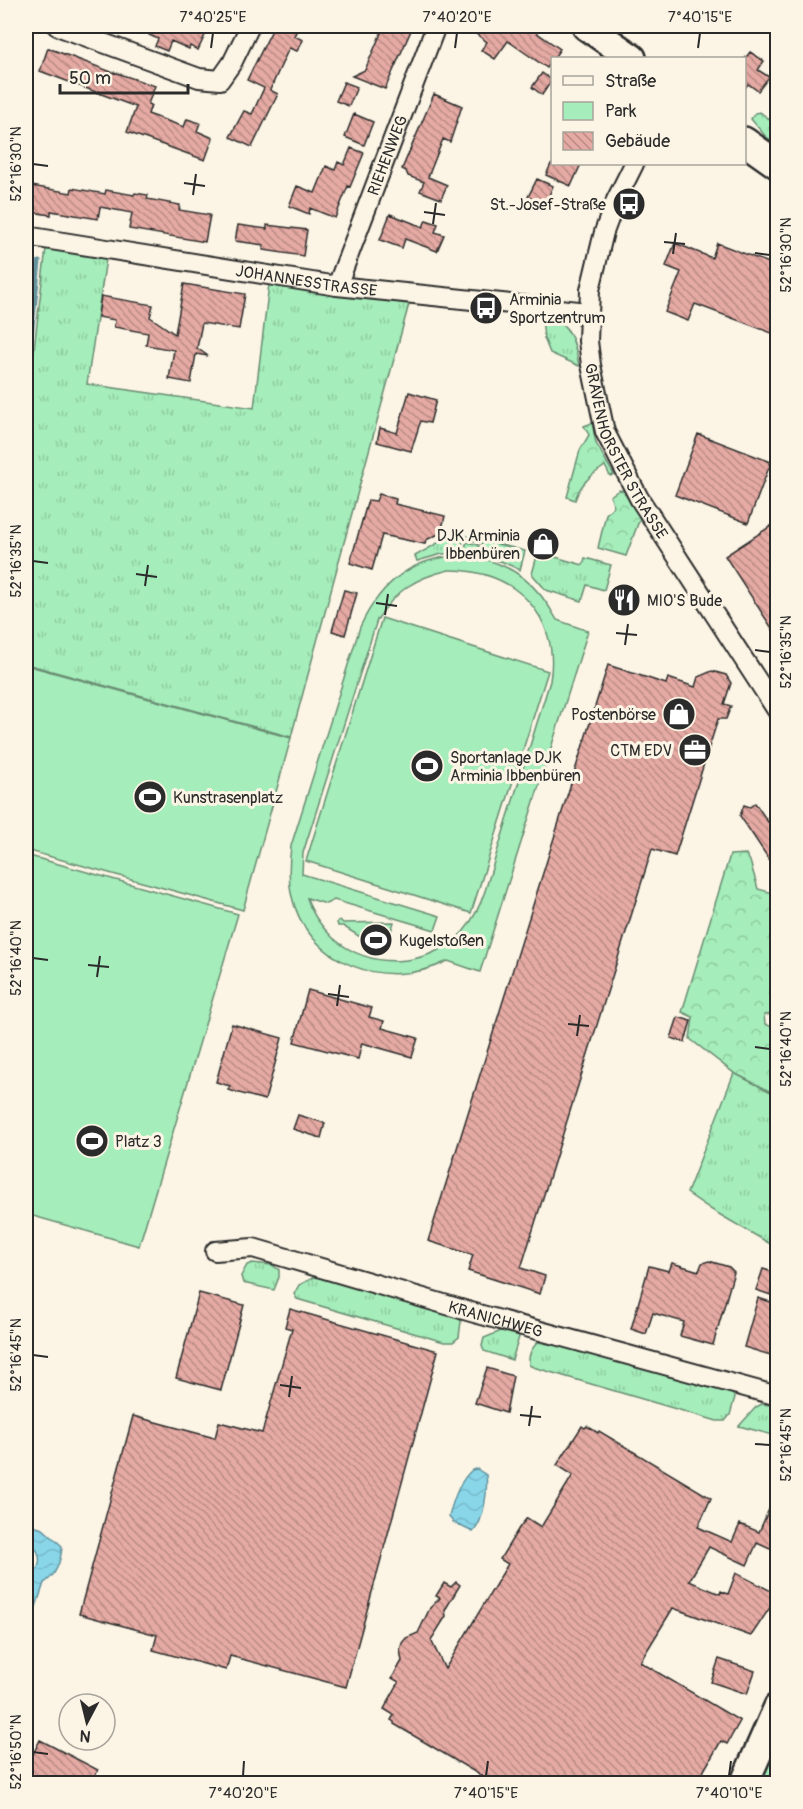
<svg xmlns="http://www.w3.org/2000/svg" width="803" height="1809" font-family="Pangolin,sans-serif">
<defs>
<pattern id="grass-tufts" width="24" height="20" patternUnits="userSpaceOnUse" patternTransform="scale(1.5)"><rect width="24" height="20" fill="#a5edba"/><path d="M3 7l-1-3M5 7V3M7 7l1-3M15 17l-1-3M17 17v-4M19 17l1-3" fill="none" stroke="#8ecba0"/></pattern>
<pattern id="forest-crowns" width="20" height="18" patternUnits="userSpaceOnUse" patternTransform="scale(1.5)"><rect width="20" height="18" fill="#a5edba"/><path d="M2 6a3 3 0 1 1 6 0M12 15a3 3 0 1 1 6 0" fill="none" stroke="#8ecba0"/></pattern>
<pattern id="water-waves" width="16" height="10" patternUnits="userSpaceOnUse" patternTransform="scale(1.5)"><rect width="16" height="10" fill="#89d6e9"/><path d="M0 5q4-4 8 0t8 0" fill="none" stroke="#76b8c8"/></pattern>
<pattern id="building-back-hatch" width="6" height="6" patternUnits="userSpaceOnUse" patternTransform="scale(1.5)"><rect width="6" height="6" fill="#e5aaa3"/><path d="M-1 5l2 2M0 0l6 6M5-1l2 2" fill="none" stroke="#ba8b85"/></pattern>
</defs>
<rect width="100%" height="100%" fill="#fcf5e5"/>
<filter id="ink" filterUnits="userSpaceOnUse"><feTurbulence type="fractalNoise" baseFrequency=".0167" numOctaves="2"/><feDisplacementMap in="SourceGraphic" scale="12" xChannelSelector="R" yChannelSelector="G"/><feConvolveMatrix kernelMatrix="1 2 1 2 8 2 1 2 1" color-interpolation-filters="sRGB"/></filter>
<g filter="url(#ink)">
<path fill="url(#grass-tufts)" stroke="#688c72" stroke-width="1.5" d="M46,248L106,259L87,384L254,408L269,284L409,304L291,737L26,664V416Z
M542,318C548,320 555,320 560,323C573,330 577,353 579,366L550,353L544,338Z
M455,533L525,551L520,570L503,562L479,555L482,543L464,538L460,553L442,554L417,561L415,556Z
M538,552L583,565L585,558L611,565L604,590L587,585L582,601L546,590L532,574Z
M734,1073L777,1095V1248L712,1210L687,1193Z
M252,1263L272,1265L279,1270V1277L274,1290L243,1283L241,1276L247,1265Z
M322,1273L455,1313L461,1321L459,1337L453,1342H444L297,1299L294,1294L299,1285Z
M506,1329L517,1333L519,1337L512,1360L484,1351L482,1346L484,1338Z
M538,1342L586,1351L731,1393L735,1397L730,1415L725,1421H717L533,1367L529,1365C528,1355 531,1349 538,1342Z
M762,1404L777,1406V1436L739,1426L756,1407Z
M777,1736V1775L772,1772L764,1783L755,1784Z"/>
<path fill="url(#forest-crowns)" stroke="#688c72" stroke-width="1.5" d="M760,112L777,125V144L766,137L751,119L755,113Z
M592,423L596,443L614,475L610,476L605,466C590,476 581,483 575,500L567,497L580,450L589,435L584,426Z
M619,490L625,491L640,518L626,556L598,548L606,514L614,506L610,496Z
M746,854L750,861L758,889L777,894V942L774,960L777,962V1010L775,1014L764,1015L765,1024L777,1029V1095L734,1073L690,1039L693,1017L682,1012L730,855Z"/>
<path fill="#a5edba" stroke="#688c72" stroke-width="1.5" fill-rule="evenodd" d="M467,542L479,545L475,557C515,565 538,585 557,620L588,631L480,972L448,961C386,992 306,965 291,893C288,877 289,862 291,846L360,627C380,584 412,556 462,556ZM449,570C514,569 561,616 550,681L485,891C480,906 473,920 463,932C428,968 369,971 332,937C321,926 311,913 307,898L326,904L334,900L435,930L440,916L302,874L303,853L377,620C396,590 415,578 449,570Z
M382,618L548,671L471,913L306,861Z
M26,665L291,738L243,910L26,850Z
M26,855L238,914L139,1246L26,1214Z
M340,920L343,923L394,922L384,952L343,926H338L337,922Z"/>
<path fill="url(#water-waves)" stroke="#63929d" stroke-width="1.5" d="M477,1469L486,1475C488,1490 484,1521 473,1532L454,1523L449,1517C453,1500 459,1481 472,1470Z
M26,1524L43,1529L62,1546C61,1560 57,1575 44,1583L35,1610L26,1614V1573L32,1575C42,1566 42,1554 32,1544L30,1546L26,1544Z"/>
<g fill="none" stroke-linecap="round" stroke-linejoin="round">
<path stroke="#63929d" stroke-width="5" d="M26,383L39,262"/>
</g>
<path fill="url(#building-back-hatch)" stroke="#2b2b2b" stroke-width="1.5" d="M154,26H194L207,31L198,50L190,46L189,49L171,41L167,51L155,46L158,39L149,35Z
M274,26H299L294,36L303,40L297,51L289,48L270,90L278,94L252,147L230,137L244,111L252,114L264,88L247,80Z
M384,26H413L385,89L352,76L365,70Z
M465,26H527L560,49L547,68L508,41L495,59L481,50L487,42Z
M48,48L114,73V72L155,86L148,104L151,105L148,114L184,127L187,119L200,123L197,131L213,138L205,160L127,132L136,107L40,71Z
M750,52L764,61L758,70L769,77L758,91L748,84L744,89V60Z
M542,73L552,80L542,95L532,87Z
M344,82L357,87L349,106L336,101Z
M434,94L462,106L450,142L443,139L428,177L447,185L441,199L420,191L424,182L408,176L406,171L402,169Z
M354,114L373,122L364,145L345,137Z
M351,148L364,153L350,187L348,186L335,218L310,208L309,214L289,206L297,186L315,193L326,166L335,170L338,162L344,165Z
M551,164H581L571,186L546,175Z
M537,179L553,186L545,205L528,197Z
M26,185L71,193L72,188L105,194L106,190L134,195L135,193L148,195L147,199L180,205L179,210L210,215L205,242L129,229L132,213L100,207L98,219L51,211V215L26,211Z
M390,214L423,227L426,220L438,224L435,232L444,235L437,251L405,239L402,248L380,240Z
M238,225L267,229V225L307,230L303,256L263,250L264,245L235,241Z
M675,243L712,258L717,243L777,266V335L695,304L688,321L665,312L681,272L666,266Z
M184,284L245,294L239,329L202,323L197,348L208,356L196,354L191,383L169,379L174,350L146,345L148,333L114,327L115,320L98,317L101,296L153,305L150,317L175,334Z
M409,392L436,400L430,423L421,421L419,426L411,451L377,442L380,428L397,433Z
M698,434L771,462L748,523L675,495Z
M379,494L396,499L395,504L445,516L441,533L426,540L425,544L382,535L372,570L350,563L368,500L376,501Z
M777,522V636L725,556Z
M344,590L357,593L345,635L332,631Z
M608,665L666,684L668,678L695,687L698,677L712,671L726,675L731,683L724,704L731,706L726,719H718L675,856L652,849L521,1268L545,1276L540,1294L468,1271L473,1255L428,1241Z
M755,803L768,822L777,815V871L740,816L744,805L750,807Z
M308,990L372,1008L369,1017L384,1021L382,1028L418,1038L412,1057L362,1043L358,1059L294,1042Z
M678,1017L691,1021L685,1042L671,1038Z
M232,1024L282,1038L265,1100L228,1090L230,1086L216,1082Z
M298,1115L325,1123L321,1138L293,1129Z
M709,1261L729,1267L734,1272L713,1345L680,1336L684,1322L653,1313L646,1334L631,1329L649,1266L669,1271L672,1263L699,1271L702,1263Z
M763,1269L777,1273L771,1295L756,1290Z
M199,1293L244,1305L221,1390L176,1378Z
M758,1298L777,1304V1357L744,1347Z
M290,1309L438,1351L346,1687L230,1656L226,1670L153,1650L157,1635L79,1614L133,1416L215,1438L219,1422L262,1433L292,1329L285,1327Z
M487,1368L513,1376L506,1413L475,1403Z
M582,1426L585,1428L587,1426L598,1433L599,1431L711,1498L698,1527L732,1542L740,1524L759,1532L777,1491V1532L770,1549L757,1543L747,1565L709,1547L689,1581L720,1594L721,1591L728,1594L736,1573L777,1594V1597L751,1636L673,1608L640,1662L740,1721L727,1744L721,1741L696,1784H495L394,1724V1722L391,1720L394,1715L384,1709L399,1682L392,1678L402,1661L400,1650L402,1643L406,1638L418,1633L430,1608L440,1598L436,1596L444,1583L451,1587L456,1582L460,1585L445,1610L446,1616L431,1640L445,1669L508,1564L500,1559L519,1528L527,1518L541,1527L573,1475L557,1465Z
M719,1659L755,1671L747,1694L711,1682Z
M40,1740L98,1770L91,1784H26V1768Z"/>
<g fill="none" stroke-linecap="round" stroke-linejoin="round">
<g stroke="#2b2b2b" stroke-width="22">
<g id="street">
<path d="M57,26L199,78L220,80L232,63L250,26"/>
<path id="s1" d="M634,164L616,200L604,232L590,290L588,341L591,365L605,432L639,498L778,712"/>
<path id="s2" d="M26,236L337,286L588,312"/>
<path id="s3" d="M337,286L436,26"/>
<path id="s4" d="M215,1251L253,1248L471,1312L778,1396"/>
</g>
</g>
<g stroke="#2b2b2b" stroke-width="32">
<path id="secondary" d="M586,26L632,58
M744,141L778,165
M744,1784L778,1707"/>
</g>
<use href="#street" stroke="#fcf5e5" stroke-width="18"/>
<use href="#secondary" stroke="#fcf5e5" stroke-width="27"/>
</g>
</g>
<path fill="none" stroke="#2b2b2b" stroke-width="2" d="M211,48L213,33M455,48L457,33M698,48L700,33M33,164L48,166M184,183L205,186M193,195L196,174M424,212L445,215M433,224L436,203M664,242L685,244M755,253L770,255M673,254L676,233M33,561L48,563M136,574L157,577M145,586L148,565M376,603L397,606M385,615L388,594M616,633L637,635M625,645L628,624M755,650L770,652M33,958L48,960M88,965L109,967M97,977L100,956M328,994L349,997M337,1006L340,985M568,1024L589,1026M577,1036L580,1015M755,1047L770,1049M33,1355L48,1357M280,1385L301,1388M289,1397L292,1376M520,1415L541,1417M529,1426L532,1406M755,1444L770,1445M33,1752L48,1754M243,1776L244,1761M486,1776L488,1761M729,1776L731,1761"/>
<defs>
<g id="bus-disc" transform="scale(1.725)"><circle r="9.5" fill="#2b2b2b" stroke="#fcf5e5"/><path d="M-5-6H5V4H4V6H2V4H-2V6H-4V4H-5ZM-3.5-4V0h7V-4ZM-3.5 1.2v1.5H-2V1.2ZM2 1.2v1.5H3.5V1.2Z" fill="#fff"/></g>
<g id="shop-disc" transform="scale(1.725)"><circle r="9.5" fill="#2b2b2b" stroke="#fcf5e5"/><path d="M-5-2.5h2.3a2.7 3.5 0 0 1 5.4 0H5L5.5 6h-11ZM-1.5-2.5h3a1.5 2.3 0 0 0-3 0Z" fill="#fff"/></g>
<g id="restaurant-disc" transform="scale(1.725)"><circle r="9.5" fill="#2b2b2b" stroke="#fcf5e5"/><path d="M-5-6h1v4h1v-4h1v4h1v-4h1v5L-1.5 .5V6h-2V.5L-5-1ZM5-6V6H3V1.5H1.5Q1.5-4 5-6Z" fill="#fff"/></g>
<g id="office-disc" transform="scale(1.725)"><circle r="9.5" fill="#2b2b2b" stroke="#fcf5e5"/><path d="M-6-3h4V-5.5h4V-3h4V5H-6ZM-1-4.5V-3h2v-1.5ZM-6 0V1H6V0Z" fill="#fff"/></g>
<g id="stadium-disc" transform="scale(1.725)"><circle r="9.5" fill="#2b2b2b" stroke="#fcf5e5"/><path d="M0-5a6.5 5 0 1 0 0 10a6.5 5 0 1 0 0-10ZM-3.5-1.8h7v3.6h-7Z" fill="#fff"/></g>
</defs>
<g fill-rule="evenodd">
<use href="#bus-disc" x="629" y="204"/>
<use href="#bus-disc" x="486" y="308"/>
<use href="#shop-disc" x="543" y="544"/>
<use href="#restaurant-disc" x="624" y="600"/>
<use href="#shop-disc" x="679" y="714"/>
<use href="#office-disc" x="695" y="750"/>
<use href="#stadium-disc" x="427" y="766"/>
<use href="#stadium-disc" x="150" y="797"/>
<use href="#stadium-disc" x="376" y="940"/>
<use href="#stadium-disc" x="92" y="1141"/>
</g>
<g text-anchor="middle" stroke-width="6" stroke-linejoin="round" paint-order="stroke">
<g font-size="16" fill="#2b2b2b" stroke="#fcf5e5">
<text dy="6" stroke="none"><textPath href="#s3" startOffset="140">RIEHENWEG</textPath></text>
<text dy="6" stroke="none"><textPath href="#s2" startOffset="284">JOHANNESSTRASSE</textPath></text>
<text dy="6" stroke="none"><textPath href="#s1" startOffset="303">GRAVENHORSTER STRASSE</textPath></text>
<text dy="6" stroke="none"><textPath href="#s4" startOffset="291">KRANICHWEG</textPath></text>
</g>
<g font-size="16" fill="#2b2b2b" stroke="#fcf5e5" text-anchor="start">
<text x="606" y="210" text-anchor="end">St.-Josef-Straße</text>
<text x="509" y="305">Arminia<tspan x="509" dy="18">Sportzentrum</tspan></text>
<text x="520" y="541" text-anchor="end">DJK Arminia<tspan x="520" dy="18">Ibbenbüren</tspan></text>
<text x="647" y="606">MIO'S Bude</text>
<text x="656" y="720" text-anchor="end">Postenbörse</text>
<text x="672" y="756" text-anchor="end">CTM EDV</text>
<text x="450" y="763">Sportanlage DJK<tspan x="450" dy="18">Arminia Ibbenbüren</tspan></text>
<text x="173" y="803">Kunstrasenplatz</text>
<text x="399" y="946">Kugelstoßen</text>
<text x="115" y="1147">Platz 3</text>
</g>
</g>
<rect width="803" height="1809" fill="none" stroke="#fcf5e5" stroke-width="66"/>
<rect x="551" y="57" width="195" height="108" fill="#fcf5e5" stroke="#a8a49b" stroke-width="1.5"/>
<rect x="563" y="76" width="30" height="9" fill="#fcf5e5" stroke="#a8a49b" stroke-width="1.5"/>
<text x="605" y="87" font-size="18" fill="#2b2b2b">Straße</text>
<rect x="563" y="102" width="30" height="18" fill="#a5edba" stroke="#a8a49b" stroke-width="1.5"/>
<text x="605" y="117" font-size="18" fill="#2b2b2b">Park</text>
<rect x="563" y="132" width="30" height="18" fill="url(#building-back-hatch)" stroke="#a8a49b" stroke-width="1.5"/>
<text x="605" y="147" font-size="18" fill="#2b2b2b">Gebäude</text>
<g transform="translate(87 1722) rotate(187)"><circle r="28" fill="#fcf5e5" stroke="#a8a49b" stroke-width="1.5"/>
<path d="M0-4.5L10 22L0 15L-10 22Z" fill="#2b2b2b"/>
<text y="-9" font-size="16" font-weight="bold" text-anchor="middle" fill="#2b2b2b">N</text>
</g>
<path d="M60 84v9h128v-9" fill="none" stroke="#2b2b2b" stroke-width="3"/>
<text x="69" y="84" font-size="18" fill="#2b2b2b" stroke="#fcf5e5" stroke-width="4.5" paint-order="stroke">50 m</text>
<rect x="33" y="33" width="737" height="1743" fill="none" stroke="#2b2b2b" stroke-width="2"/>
<g font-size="15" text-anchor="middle" fill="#2b2b2b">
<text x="213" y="22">7°40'25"E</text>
<text x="457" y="22">7°40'20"E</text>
<text x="700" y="22">7°40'15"E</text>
<text transform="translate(16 164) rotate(-90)" y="5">52°16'30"N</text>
<text transform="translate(786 255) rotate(-90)" y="5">52°16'30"N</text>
<text transform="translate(16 561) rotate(-90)" y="5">52°16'35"N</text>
<text transform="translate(786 652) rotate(-90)" y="5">52°16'35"N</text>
<text transform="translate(16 958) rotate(-90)" y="5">52°16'40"N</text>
<text transform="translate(786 1049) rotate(-90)" y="5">52°16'40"N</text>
<text transform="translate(16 1355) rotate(-90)" y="5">52°16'45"N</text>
<text transform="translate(786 1445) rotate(-90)" y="5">52°16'45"N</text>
<text transform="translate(16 1752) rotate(-90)" y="5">52°16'50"N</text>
<text x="243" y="1798">7°40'20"E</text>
<text x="486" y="1798">7°40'15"E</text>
<text x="729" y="1798">7°40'10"E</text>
</g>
</svg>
